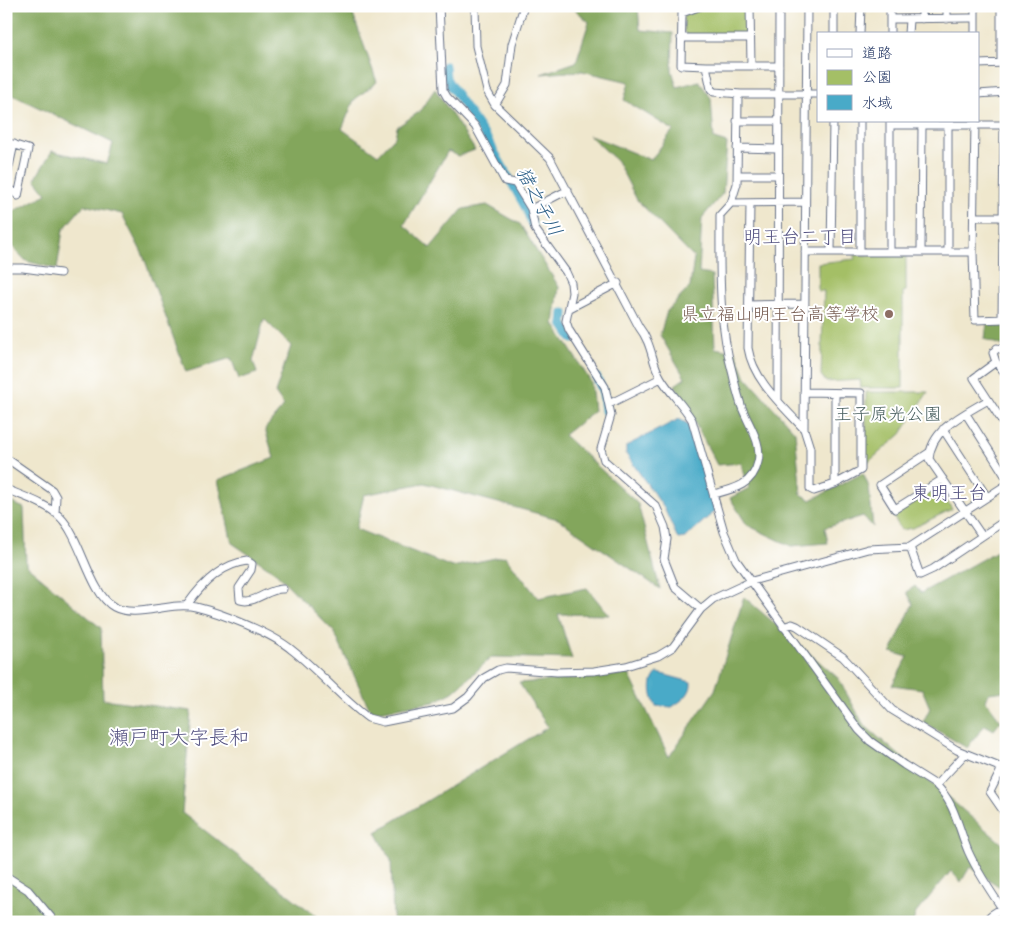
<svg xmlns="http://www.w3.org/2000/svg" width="1012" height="928" font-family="'Comic Neue','Klee One',sans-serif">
<rect width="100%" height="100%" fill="#fff"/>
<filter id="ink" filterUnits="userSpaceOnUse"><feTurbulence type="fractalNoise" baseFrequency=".02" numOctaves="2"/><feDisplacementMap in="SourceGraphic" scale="10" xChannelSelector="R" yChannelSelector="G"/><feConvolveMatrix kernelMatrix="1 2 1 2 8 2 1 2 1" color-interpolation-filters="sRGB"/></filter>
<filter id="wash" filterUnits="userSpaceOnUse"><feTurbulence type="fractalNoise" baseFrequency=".0096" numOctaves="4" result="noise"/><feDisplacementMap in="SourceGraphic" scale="20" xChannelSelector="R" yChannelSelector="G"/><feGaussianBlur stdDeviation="1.12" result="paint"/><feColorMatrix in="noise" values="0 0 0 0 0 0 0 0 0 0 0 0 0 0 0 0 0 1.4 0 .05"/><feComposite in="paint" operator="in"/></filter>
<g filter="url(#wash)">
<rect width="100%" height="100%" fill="#efe7cd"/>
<path fill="#a4bf66" stroke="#607762" d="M707,6H747V33L744,36L687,35L684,32L683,15Z
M855,255L906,256V291L903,292V388H861L860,380L826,382L821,375L824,291H818V263L855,259Z
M928,392L901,434L866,464V392Z
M936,485L952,509L913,528L901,530L892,514Z"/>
<path fill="#83a65b" stroke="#4f6a5c" d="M6,6H350L377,82L354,100L342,129L378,155L395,137L397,127L419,112L435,89L475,150L458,156L448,151L404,225L430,248L463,209L487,205L520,224L559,287L554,324L591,382L594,411L564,435L638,504L660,589L558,519L424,483L364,495L356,529L452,567L505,556L538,598L587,588L609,615L558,614L572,659L492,657L453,692L434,702L371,712L334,632L276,573L232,543L218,480L274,458L265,429L284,406L275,393L291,346L264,319L253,361L257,373L239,379L231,358L186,372L143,255L122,214L84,205L63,230L57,269L26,261L6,240V215L47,194L35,179L52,151L107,164L113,143L6,92Z
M571,6H638L640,30L673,33L672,70L677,87L699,81L711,98L714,139L727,143L723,193L702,218L699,273L712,275L715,348L736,352L746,377L795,432L801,494L811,500L863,473L869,487L873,527L863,516L825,528L828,543L791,546L747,525L730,498L749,488L741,463L717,465L675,385L685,378L660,335L667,311L690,287L694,258L637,200L617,161L589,135L651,160L673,130L624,100L629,82L582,71L541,74L576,62L589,22Z
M987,323H1006V347L985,339Z
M6,500L24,508L26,565L101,628L103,699L191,711L182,813L324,922H6Z
M1006,546V691L989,693L986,701L1001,721L994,730L985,725L967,748L923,722L930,708L922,689L892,685L908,657L891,652L913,604L907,592L915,586L921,593Z
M744,597L838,678L864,725L1006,847V891L970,867L961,882L951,871L916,913L913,922H389L393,918L391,860L376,832L548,727L519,683L629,674L669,757L715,690Z"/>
<path fill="#49aac8" stroke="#326c93" d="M679,419L688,424L696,443L715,511L685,538L678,539L664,508L626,454V446Z
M658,673L691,682C692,694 681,701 672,707L656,706C651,697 648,680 658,673Z"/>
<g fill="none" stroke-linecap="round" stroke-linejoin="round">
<path stroke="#49aac8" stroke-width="9" d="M445,66L446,78L450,85L487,139L527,210L532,224
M564,313L563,324L573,339
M597,378L603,393L605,411"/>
</g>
</g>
<g filter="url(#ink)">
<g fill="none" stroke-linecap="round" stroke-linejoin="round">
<g stroke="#656f85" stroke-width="9">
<path id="minor" d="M439,6L443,90L447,97L475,126L505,181L515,183L531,209L535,229L566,272L571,283L572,293L566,321L569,330L605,387L611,415L601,449L604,460L656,506L665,527L667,539L664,559L675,587L701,609
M475,6L476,46L487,91L495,105L550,158L639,327C653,345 651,362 661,378C670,393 683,405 692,420L724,532L736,560L859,730L870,741L904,765L936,785C955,803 958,827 968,851C978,873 992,894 1006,914
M701,6L682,13L681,65L706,66L711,89L714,92L741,94
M750,6L751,65
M834,6V34
M922,6V19
M890,19L970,18
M947,19V6
M860,34L861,6
M890,34V6
M908,34L909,20
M975,34V6
M681,38H749
M1001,63V6
M978,64L1005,63
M706,66H779
M978,94L1006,92
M495,105L507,85L512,44L524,6
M737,121H777
M860,121V251
M890,125H1006
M6,142L28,149L18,196L6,185
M737,148L777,149
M737,175H777
M6,180L14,144
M731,203L805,202
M750,203L748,348C753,380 783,406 804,429
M531,209L568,190
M976,217H1005
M831,251L833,121
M921,251L922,125
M805,252H973L975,320L1006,319
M890,252V121
M948,252V125
M973,252L975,121
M6,268H23L60,273
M749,305L804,304
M570,308L618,283
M1002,319L1004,125
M1006,351L997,348L993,353L996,362L974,378L1006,427
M996,362L1006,374
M804,392L861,393V470L835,484L814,491L810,489V448L804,429L807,6
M778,399L779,6
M609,404L661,378
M966,414L1006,477
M943,429L987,497
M930,452L880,485L895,509L943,479
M6,458L52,490L56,497L55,513
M835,484V393
M6,489C24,497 46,503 60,517C81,537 90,594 114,607C136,619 170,601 196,607C221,613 272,633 292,650C319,671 341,698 368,718L383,722L453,708L468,697L484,678L498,670L506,668L557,672L594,671L626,666L658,656L673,647L701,609L713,599L752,581L868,549L910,547L1006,485
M714,494C734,489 753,485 758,462C763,442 747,423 741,405C738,395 735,385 733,375C718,322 720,269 720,215L731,203L737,184L738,97L741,94H818
M982,536L929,459C931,428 965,414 988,400
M910,547L920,575L933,569L1006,520
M187,605C201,585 221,564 247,561L252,564L251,570L239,588L240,600C255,605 268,588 283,589
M783,627L792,624L797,626L843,657L892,710L957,750L1002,768L990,792L1006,815
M1002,768L1006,781
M936,785L965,754
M6,876L28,890L55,922
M991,922V915L1002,908"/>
</g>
<use href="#minor" stroke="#fff" stroke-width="7"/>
</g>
</g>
<circle fill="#8d6e63" stroke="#fff" stroke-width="2" cx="889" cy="314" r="5"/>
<g text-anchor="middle" stroke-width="4" stroke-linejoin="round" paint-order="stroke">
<g font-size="18" fill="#785e54" stroke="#fff" text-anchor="end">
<text x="879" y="320">県立福山明王台高等学校</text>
</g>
<g font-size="18" fill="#4b6161" stroke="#fff">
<text x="888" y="420">王子原光公園</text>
</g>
<g font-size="19" font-style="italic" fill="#2d6088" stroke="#fff">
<text transform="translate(540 201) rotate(62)" y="7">猪之子川</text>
</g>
<g font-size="19" fill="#565483" stroke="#fff">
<text x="800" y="243">明王台二丁目</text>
<text x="949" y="499">東明王台</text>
</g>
<g font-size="20" fill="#565483" stroke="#fff">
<text x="179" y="744">瀬戸町大字長和</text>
</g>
</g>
<rect width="1012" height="928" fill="none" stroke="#fff" stroke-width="25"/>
<rect x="817" y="32" width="162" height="90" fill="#ffffff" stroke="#a4acbf"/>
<rect x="827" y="49" width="25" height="8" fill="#ffffff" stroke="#a4acbf"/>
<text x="862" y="58" font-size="15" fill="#1b2f5e">道路</text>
<rect x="827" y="70" width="25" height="15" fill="#a4bf66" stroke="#a4acbf"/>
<text x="862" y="82" font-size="15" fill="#1b2f5e">公園</text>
<rect x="827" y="95" width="25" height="15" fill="#49aac8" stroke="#a4acbf"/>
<text x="862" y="108" font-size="15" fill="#1b2f5e">水域</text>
</svg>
